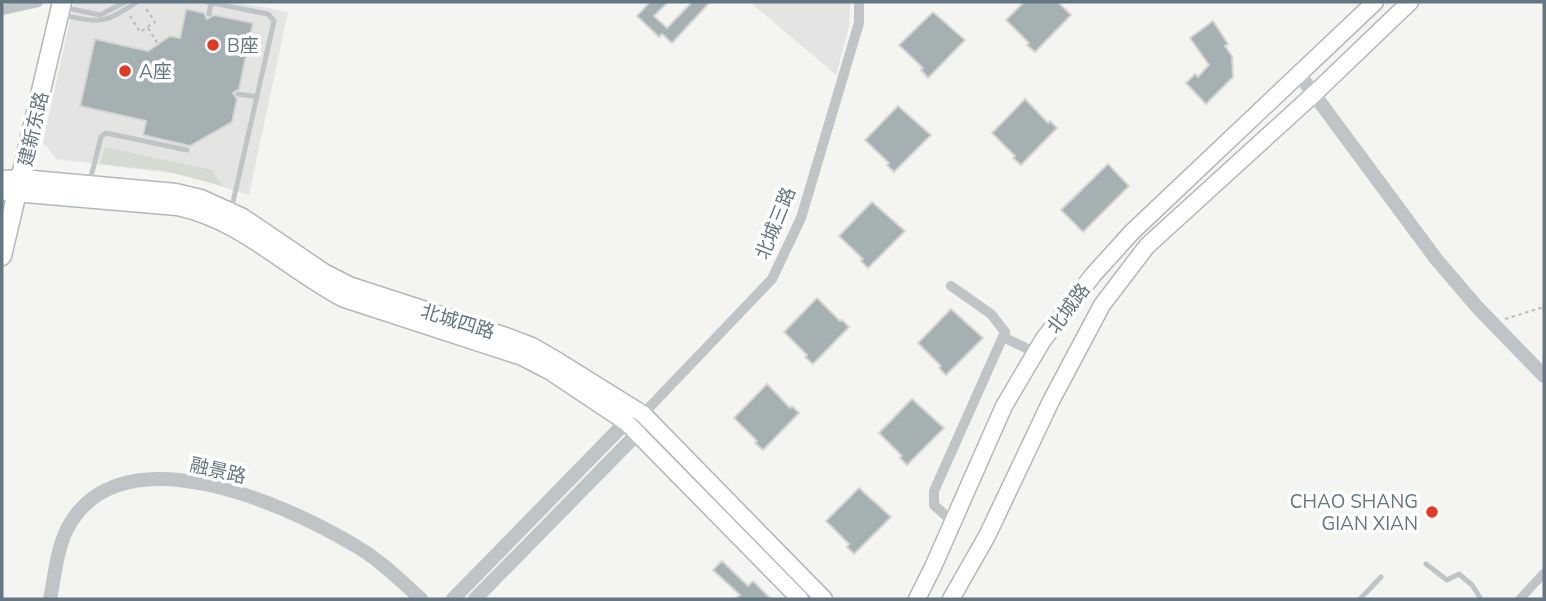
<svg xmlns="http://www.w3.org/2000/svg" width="1546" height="601" font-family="'Nunito Sans','Noto Sans SC',sans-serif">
<rect width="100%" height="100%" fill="#f4f4f0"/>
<path fill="#e4e5e3" d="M74,2H235L288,12L249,195L185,175L56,159L43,142Z
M750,2H850L849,26L836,75Z"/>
<path fill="#d6dbd1" d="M105,147L212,170L223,186L165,171L100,164Z"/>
<path fill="#a5b0b3" stroke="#d5d5d3" stroke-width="2" d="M650,2H668L654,16L667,28L692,2H710L672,43L662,34L659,37L637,16Z
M1024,2H1058L1071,15L1035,52L1027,45L1029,43L1006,20Z
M186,9L204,13L207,19L214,15L253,23L239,89L233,93L237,99L232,122L190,146L143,135L146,121L80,106L95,39L148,51L170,36L180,38Z
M933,12L965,40L928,78L921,70L923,68L899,45Z
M1213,21L1228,44L1225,46L1232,56L1233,77L1206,104L1186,83L1195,74L1198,77L1209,65L1190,38Z
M1025,99L1048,123L1050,121L1057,128L1021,165L1013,158L1015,156L992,133Z
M898,106L931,135L894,172L887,165L889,163L865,140Z
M1108,164L1129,186L1083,232L1061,210Z
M872,202L905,231L868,268L861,261L863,259L839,236Z
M817,298L840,321L842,320L849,327L813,364L805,357L807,355L784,332Z
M951,309L983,338L946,375L939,368L941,366L918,343Z
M767,384L790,408L792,406L799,413L763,450L755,443L757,441L734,418Z
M912,399L944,428L907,465L900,458L902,456L879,433Z
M859,488L891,517L854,554L847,547L849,544L826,521Z
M722,561L748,586L753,581L771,599H735L740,595L713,570Z"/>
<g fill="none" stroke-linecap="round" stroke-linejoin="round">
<g stroke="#b1b8bb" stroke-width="19">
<path id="secondary" d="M2,179L22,178L176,192L201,198L243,217L324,272L349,285L503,335L532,346L558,361L643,414L824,599
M2,192L177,207C241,220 288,270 344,299L522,357L551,372L626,422L800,599
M917,599L933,567L1004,406L1043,340L1093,275L1132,232L1375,2
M951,599L987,536L1051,401L1102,305L1147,246L1315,93L1410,2"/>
</g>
<g stroke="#b2b7ba" stroke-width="21">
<path id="primary" d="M2,256L62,2"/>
</g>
<path stroke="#b9bcbd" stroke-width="2" stroke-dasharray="3.5 3.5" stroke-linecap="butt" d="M130,16L140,32L155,22L145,7
M148,28L158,44
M1505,319L1544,307"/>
<path stroke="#bfc4c6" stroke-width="5" d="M207,2L268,14L274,21L231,211
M62,7L100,15L125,2
M209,14L211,3
M62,15C102,23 103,24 137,2
M238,94L257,97
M90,181L101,137L106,133L187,150
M1426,564L1447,580L1459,574L1472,585L1481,599
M1360,599L1381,577"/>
<path stroke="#bfc4c6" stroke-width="9" d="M1520,599L1544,573"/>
<path stroke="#bfc4c6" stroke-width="10" d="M2,10L38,2
M951,286L991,314L1005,332L934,491V505L953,522
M1003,337L1036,353
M643,414L772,279L801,218L859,23V2"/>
<path stroke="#bfc4c6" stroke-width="14" d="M1299,74L1436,259L1478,308L1544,376
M50,599C55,575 57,544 71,522C127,432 287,505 354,545C379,559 400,580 421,599
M453,599L626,422L635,418
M475,599L637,434L640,422"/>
<use href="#secondary" stroke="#fff" stroke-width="16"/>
<use href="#primary" stroke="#fff" stroke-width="18"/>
</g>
<g fill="#e43820" stroke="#fff" stroke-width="2.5">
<circle cx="213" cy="45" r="7"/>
<circle cx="125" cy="71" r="7"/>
<circle cx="1432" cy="512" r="7"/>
</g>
<g text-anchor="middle" stroke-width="7" stroke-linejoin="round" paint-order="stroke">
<g font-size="19" fill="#627781" stroke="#fff" text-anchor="start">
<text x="227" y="52">B座</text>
<text x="139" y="78">A座</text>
<text x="1418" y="508" text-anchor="end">CHAO SHANG<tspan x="1418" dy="22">GIAN XIAN</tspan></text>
</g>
<g font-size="19" fill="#627781" stroke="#fff">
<text transform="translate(33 129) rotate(-77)" y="7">建新东路</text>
<text transform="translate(775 223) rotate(-68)" y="7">北城三路</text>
<text transform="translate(1068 308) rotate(-53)" y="7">北城路</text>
<text transform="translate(458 321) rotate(17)" y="7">北城四路</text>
<text transform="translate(218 470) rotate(13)" y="7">融景路</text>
</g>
</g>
<rect width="1546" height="601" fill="none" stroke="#627781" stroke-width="7"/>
</svg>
